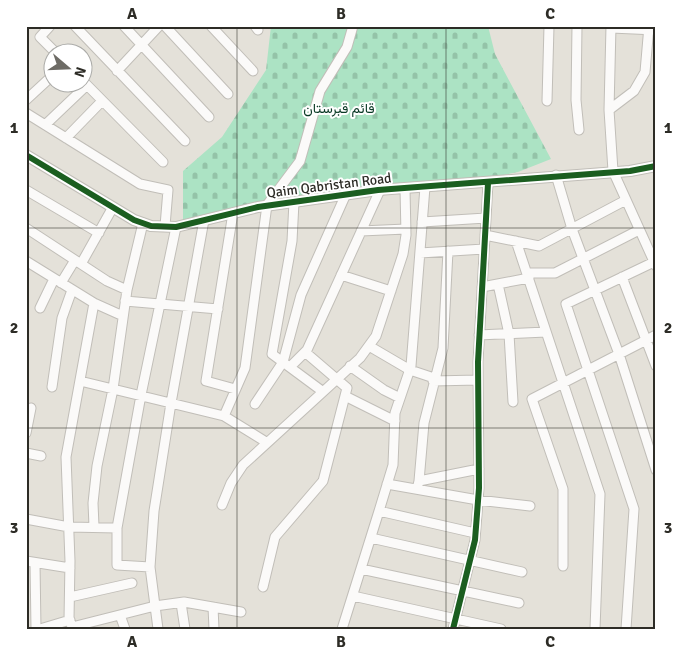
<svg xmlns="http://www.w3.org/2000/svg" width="682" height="655" font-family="Signika,Vazirmatn,sans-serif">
<defs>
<pattern id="cemetery-stones" width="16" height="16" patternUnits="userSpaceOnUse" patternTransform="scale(1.25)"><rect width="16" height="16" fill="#ace3c4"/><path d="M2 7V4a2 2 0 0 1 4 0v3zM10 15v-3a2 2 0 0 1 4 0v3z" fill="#94c3a8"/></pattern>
</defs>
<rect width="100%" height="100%" fill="#e4e1d9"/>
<path fill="url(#cemetery-stones)" d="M271,26H488L495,54L551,159L518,172L489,178L381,185L268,200L183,220V171L222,137L266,70Z"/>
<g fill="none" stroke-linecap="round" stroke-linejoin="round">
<g stroke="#c1beb8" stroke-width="11">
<path id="minor" d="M50,26L40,37L55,52
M75,26L185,141
M124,26L209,117
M165,26L228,94
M211,26L253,71
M255,26L258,30
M577,26L576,100L579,130
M611,26L609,110L613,171L656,266
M611,28L656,30
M117,71L159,26
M82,80L163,162
M26,100L52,76
M547,101L549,26
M609,110L634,91L645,72L649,26
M26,113L140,184L168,190L165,226
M45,125L87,85
M66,138L102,101
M556,175L572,229L619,354L656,470
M425,187L411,366L395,413L393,465L379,511L475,533
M26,190L99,233
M294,202L292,241L272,354L322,391
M233,213L206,381L235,389
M422,222L486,218
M26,228L107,281L127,290
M361,231L406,229
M485,235L539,246L626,200
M516,241L600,494L595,629
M420,253L484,249
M26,261L94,303L123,316
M81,264L113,207
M527,273H555L639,230
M341,275L391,291
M622,277L656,366
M61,283L75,260
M498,284L509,334L513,402
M482,287L529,278
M125,301L218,309
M40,308L54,279
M479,335L546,332
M369,346L410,370L434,378
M350,366L384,390L400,398
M290,367L307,350L380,190
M80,381L224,416L266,442
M433,381L478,380
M52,387L62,318L72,290
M345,396L395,421
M255,404L283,362L301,295L346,194
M224,416L245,368L267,205L300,161L320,91L347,47L353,26
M26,433L31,408
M26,453L41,456
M419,481L424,423L443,348L448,251
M387,484L478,500L530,506
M418,485L419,481L479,469
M222,505L231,483L243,465L360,358L376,336L403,254L406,235L405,189
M26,519L69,527L117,528
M94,526L93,503L97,466L113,389L127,290L143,223
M371,538L522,572
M26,561L70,568
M35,563L36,629
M563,566V489L532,399L656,335
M150,567L117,565V528L141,395L176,227
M361,569L519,603
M263,587L275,537L323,481L347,388L305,352
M353,596L501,629
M70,597L132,583
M181,603L185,629
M213,607L214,629
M120,615L125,629
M72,627L155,606L184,602L241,612
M40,629L70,620
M73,629L69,619L70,561L66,457L94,303
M158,629L150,567L154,511L171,403L204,220
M342,629L379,511
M453,629L475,540L479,488L478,362L488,183
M626,629L634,509L566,304L656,261"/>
</g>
<g stroke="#c1beb8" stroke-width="12">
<path id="tertiary" d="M26,155L134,220L151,226L176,227L258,207L378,190L630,171L656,166"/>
</g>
<use href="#minor" stroke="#fbfaf9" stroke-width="9"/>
<use href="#tertiary" stroke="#fbfaf9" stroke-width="10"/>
<g stroke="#fff" stroke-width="9">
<path id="cycleway" d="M26,155L134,220L151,226L176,227L258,207L378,190L630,171L656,166
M453,629L475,540L479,488L478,362L488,183"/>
</g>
<use href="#cycleway" stroke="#1b5e20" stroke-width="6"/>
</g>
<path fill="none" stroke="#2d2c26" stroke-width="1" stroke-opacity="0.55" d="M237,26V629M446,26V629M26,228H656M26,428H656"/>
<g text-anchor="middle" stroke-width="4" stroke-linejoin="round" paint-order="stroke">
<g font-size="14" fill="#0b3a26" stroke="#fff">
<text x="339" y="113">قائم قبرستان</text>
</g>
<g font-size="14" fill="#2d2c26" stroke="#fff">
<text transform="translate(329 185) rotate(-7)" y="5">Qaim Qabristan Road</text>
</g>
</g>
<rect width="682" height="655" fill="none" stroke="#ffffff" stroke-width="55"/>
<g transform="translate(68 68) rotate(109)"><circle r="24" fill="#ffffff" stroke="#ababa8"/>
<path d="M0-4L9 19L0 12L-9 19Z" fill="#6d6b65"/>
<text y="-8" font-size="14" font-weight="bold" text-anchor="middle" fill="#2d2c26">N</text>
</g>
<rect x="28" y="28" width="626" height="600" fill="none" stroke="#2d2c26" stroke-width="2"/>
<g font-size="16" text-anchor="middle" font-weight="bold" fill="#2d2c26">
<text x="132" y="19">A</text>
<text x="341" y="19">B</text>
<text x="550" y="19">C</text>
<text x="14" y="133">1</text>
<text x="668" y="133">1</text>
<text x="14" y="333">2</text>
<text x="668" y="333">2</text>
<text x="14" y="533">3</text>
<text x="668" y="533">3</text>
<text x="132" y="647">A</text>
<text x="341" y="647">B</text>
<text x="550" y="647">C</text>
</g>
</svg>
